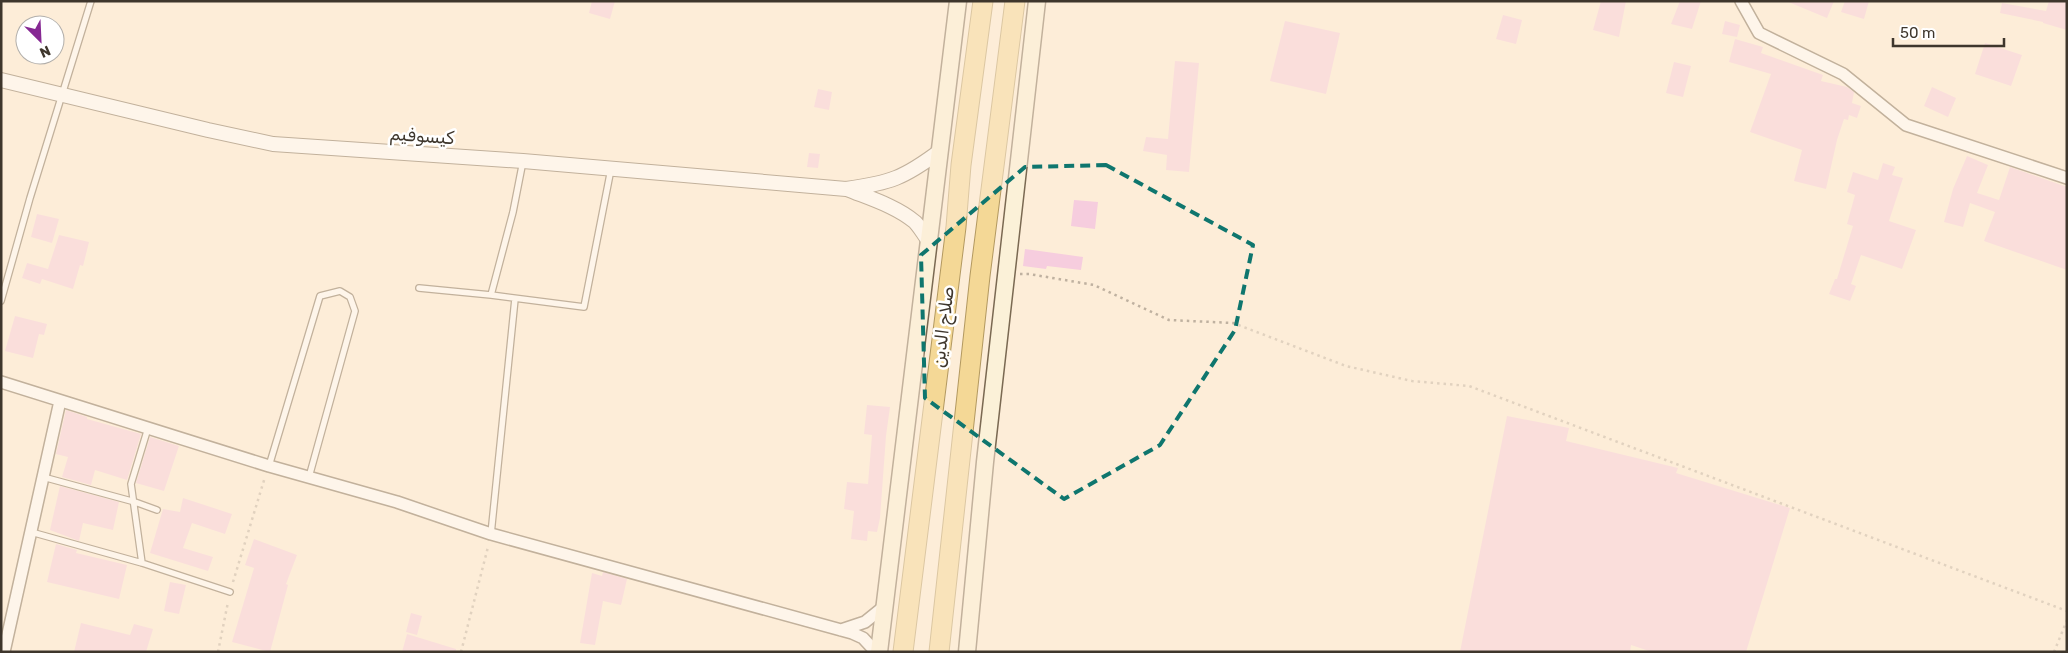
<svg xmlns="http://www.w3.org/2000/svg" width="2068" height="653" font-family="Rubik,'Noto Sans Arabic',sans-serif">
<rect width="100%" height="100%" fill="#fdedd8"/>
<path fill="#f6cdde" d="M592,1H615L610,19L589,13Z
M1601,1H1626L1619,37L1593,30Z
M1680,1H1701L1692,29L1671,24Z
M1786,1H1834L1827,18Z
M1845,1H1869L1864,19L1841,12Z
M2049,1H2067V30L2043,23V22L2000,13L2002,3L2046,11Z
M1503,15L1522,20L1516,44L1496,39Z
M1285,21L1340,33L1326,94L1270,81Z
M1725,21L1740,25L1737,37L1722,34Z
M1735,39L1763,47L1761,53L1823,75L1821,81L1847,87L1854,92L1852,103L1861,106L1857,118L1849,115L1848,120L1844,119L1837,140L1826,189L1794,181L1802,150L1750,132L1771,74L1729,62Z
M1985,43L2022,55L2011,86L1975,74Z
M1175,61L1199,63L1189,172L1166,170L1167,155L1143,151L1146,137L1168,139Z
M1674,62L1691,66L1683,97L1666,93Z
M1932,87L1956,98L1948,117L1924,106Z
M818,89L832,92L829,110L814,107Z
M809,153L820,154L818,168L807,167Z
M1967,156L1988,165L1977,193L1999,200L2010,167L2067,187V270L1984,241L1995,212L1970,203L1963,227L1944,222L1953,189Z
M1883,163L1895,167L1892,175L1903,178L1889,221L1916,230L1902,269L1861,255L1851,284L1856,286L1850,301L1829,294L1835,279H1837L1853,226L1847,224L1855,195L1847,192L1853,172L1878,180Z
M1074,200L1098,202L1095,229L1071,226Z
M37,214L59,219L52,243L31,237Z
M59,235L89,242L83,266L80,265L73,289L42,279L40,284L22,278L27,263L48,269Z
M1025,249L1083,257L1081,270L1047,266L1046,269L1023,266Z
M15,316L47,324L44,335L39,334L33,358L5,351Z
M867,405L890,407L886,436L880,518L877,532L868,531L867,541L851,539L854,511L844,509L847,482L868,484L872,435L864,434Z
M66,410L87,417V419L141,434L127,480L95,470L91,485L62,477L68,457L56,454Z
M1507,416L1569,428L1566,441L1678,468L1676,473L1790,508L1746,652H1652L1631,645L1630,652H1460Z
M150,437L179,446L164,491L136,483Z
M60,486L119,502L113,530L83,523L79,541L50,530Z
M183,498L232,514L225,534L192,523L183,548L213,557L208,571L150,553L163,509L180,512Z
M254,539L297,555L286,584L288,585L270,652L232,642L254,568L245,565Z
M56,544L77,550L76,553L127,565L119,599L47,582Z
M603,572L627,579L621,605L603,601L595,645L580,643L592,573L602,576Z
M170,582L186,585L179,614L164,611Z
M411,613L422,616L417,635L406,632Z
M81,623L130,635L134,624L153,629L146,652H74Z
M407,634L456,649V652H402Z"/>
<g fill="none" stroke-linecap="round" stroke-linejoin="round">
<g stroke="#7a6952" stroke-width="8">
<path id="service" d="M419,288L491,295L513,212L523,161
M491,295L584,307L611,169
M1,301L30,198L91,1
M269,466L320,296L340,291L350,297L355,311L309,477
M43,477L135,502L157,510
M31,532L142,563L230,592
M491,534L515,299
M142,563L131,484L148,428"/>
</g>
<g stroke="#7a6952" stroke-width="14">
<path id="minor" d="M1741,1L1759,33L1843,74L1906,125L2067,178
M1,382L269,466L397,502L491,534L852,633L863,638L876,652
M841,630L865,622L886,605
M4,652L60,401"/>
</g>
<g stroke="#7a6952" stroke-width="16">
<path id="tertiary" d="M1,80L208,130L273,144L523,161L846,189C890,183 904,178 940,151
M847,189C869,198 896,206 915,222C920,227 924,235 929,241"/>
</g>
<g stroke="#7a6952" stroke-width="19">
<path id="secondary" d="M879,652L958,1
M967,652L985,462L1037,1"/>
</g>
<g stroke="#b39960" stroke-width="21">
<path id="trunk" d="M903,652L956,227L961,165L983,1
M939,652L980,276L1015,1"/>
</g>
<path stroke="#bfb1a0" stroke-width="2.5" stroke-dasharray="2.5 4" stroke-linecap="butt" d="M1020,274H1029L1094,285L1169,320L1233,323L1346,366L1412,381L1469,386L2067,611
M233,582L265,477
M218,652L228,602
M461,652L488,547
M2054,652L2067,620"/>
<use href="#service" stroke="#fff" stroke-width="5.5"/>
<use href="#minor" stroke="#fff" stroke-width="11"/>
<use href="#tertiary" stroke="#fff" stroke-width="14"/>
<use href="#secondary" stroke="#fbf1d8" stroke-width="16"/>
<use href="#trunk" stroke="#f4d896" stroke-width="19"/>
</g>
<path d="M0 0H2068V653H0ZM1106,165L1253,245L1235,330L1160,445L1064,499L925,398L921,255L1025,167Z" fill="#fdedd8" fill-opacity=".55" fill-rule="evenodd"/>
<path fill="none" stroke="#0f766e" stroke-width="4" stroke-dasharray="10 6" stroke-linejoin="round" d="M1106,165L1253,245L1235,330L1160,445L1064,499L925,398L921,255L1025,167Z"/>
<g text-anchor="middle" stroke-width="5" stroke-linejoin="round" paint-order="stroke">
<g font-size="18" fill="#3e362c" stroke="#fff">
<text transform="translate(422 136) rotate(4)" y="6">كيسوفيم</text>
<text transform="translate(943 327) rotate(-83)" y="6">صلاح الدين</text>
</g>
</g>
<rect width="2068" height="653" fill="none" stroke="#3e362c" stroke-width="5"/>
<g transform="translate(40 40) rotate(156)"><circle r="24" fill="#ffffff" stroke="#b2afab"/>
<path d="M0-4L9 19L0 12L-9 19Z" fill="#862893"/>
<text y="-8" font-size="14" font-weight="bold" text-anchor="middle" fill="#3e362c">N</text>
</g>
<path d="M1893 38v8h111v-8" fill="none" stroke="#3e362c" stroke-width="2.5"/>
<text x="1900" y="38" font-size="15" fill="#3e362c" stroke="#ffffff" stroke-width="4" paint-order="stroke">50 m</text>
</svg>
